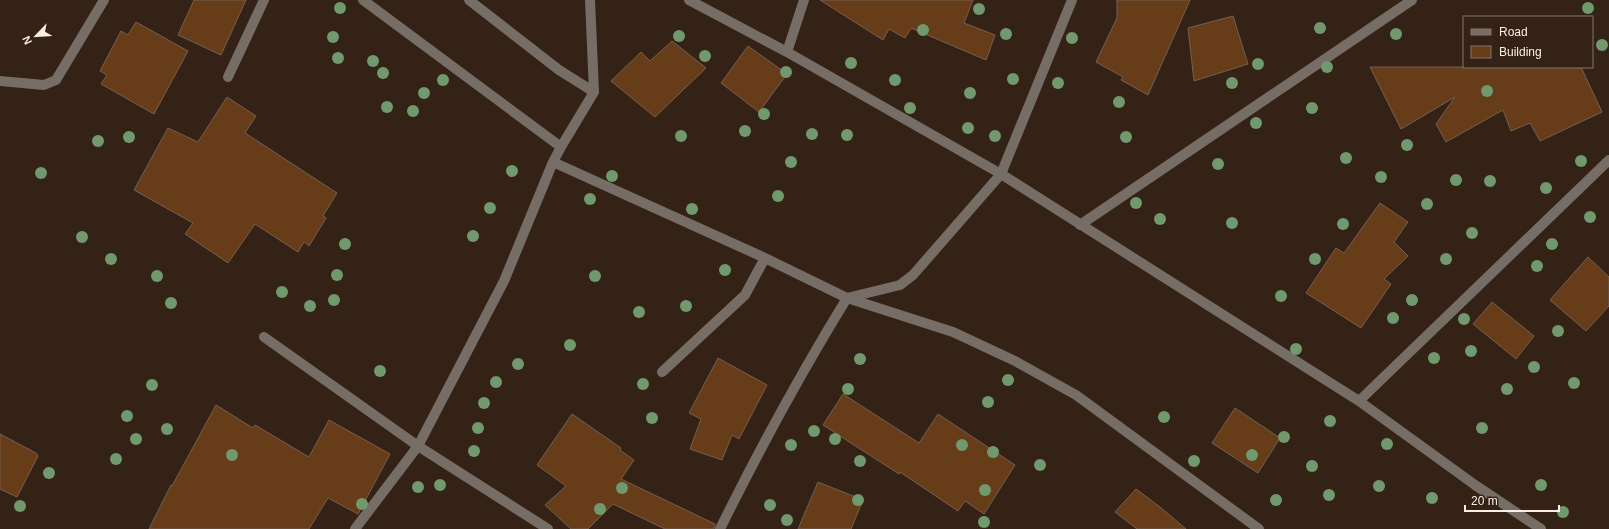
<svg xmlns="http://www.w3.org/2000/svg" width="1609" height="529" font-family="Helvetica,sans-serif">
<rect width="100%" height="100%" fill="#342216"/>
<path fill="#673c19" stroke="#746052" d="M194,0H246L221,55L178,35Z
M820,0H973L964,23L995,35L986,60L911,28L905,38L889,29L883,40Z
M1117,0H1190L1148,95L1121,80L1123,77L1096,62L1117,18Z
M1233,16L1248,64L1194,81L1188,28Z
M136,22L188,51L154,114L101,84L107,75L100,71L121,31L128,35Z
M672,41L706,68L655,117L611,81L641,52L650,61Z
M748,46L787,74L759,112L721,83Z
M1370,67H1581L1602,112L1540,141L1530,123L1511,131L1503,110L1446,142L1436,124L1455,97L1401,129Z
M227,97L256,116L245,133L337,193L323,216L326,218L309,246L304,242L298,252L255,224L228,263L185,234L193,223L134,190L168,128L198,142Z
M1380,203L1408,222L1394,242L1408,256L1384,279L1391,284L1361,328L1306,293L1336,248L1344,253Z
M1588,257L1609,277V306L1586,331L1550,300Z
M1492,302L1534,336L1516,359L1473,324Z
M718,358L767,385L739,439L732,435L722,460L690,449L701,419L689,413Z
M843,394L919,443L938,414L1015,465L984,514L965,501L958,511L900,472L899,474L823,425Z
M216,405L253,428L255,425L309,457L329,420L390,454L358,514L328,498L309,529H149L171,485L172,486Z
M1235,408L1280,438L1258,473L1212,443Z
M572,414L621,448L620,450L634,460L621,479L715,524L714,529H665L613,504L588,529H571L545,505L566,486L537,465Z
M0,434L36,453L38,456L17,497L0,489Z
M818,482L863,500L851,529H798Z
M1136,489L1160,507L1186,529H1137L1115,512Z"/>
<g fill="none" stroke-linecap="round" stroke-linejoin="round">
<path stroke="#766e66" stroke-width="10" d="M363,0L561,147L553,162L765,258L847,298L953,332L1015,361L1076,395L1259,529
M469,0L559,70L594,92
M689,0L787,52L1001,174L1359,401L1475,485L1541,529
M787,52L804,0
M228,77L264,0
M0,81L44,85L56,80L104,0
M561,147L594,92L590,0
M1080,225L1412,0
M264,337L418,446L548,529
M662,372L745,295L765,258
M1359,401L1609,160
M355,529L418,446L504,281L553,162
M720,529C759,450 801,373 847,298L900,285L913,275L1001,174L1072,0"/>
</g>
<g fill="#70996e">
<circle cx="340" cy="8" r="6"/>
<circle cx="1588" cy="8" r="6"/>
<circle cx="979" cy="9" r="6"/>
<circle cx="1320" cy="28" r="6"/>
<circle cx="923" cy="30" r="6"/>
<circle cx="1006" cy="34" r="6"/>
<circle cx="1396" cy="34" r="6"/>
<circle cx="679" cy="36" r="6"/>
<circle cx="333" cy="37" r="6"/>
<circle cx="1072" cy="38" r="6"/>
<circle cx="1602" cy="45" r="6"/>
<circle cx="705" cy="56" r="6"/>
<circle cx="338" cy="58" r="6"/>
<circle cx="373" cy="61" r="6"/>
<circle cx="851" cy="63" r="6"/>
<circle cx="1258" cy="64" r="6"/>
<circle cx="1327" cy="67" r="6"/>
<circle cx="786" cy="72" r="6"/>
<circle cx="383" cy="73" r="6"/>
<circle cx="1013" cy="79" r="6"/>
<circle cx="443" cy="80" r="6"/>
<circle cx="895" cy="80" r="6"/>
<circle cx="1058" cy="83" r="6"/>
<circle cx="1232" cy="83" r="6"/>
<circle cx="1487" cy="91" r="6"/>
<circle cx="424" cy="93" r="6"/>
<circle cx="970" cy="93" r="6"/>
<circle cx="1119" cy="102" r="6"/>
<circle cx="387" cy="107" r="6"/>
<circle cx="910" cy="108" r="6"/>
<circle cx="1312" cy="108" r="6"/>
<circle cx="413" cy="111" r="6"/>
<circle cx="764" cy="114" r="6"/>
<circle cx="1256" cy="123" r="6"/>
<circle cx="968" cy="128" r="6"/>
<circle cx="745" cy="131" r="6"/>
<circle cx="812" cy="134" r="6"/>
<circle cx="847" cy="135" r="6"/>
<circle cx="681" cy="136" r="6"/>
<circle cx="995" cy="136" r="6"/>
<circle cx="129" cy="137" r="6"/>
<circle cx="1126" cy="137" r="6"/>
<circle cx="98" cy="141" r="6"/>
<circle cx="1407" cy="145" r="6"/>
<circle cx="1346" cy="158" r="6"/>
<circle cx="1581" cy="161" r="6"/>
<circle cx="791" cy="162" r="6"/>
<circle cx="1218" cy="164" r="6"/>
<circle cx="512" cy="171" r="6"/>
<circle cx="41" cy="173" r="6"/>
<circle cx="612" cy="176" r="6"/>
<circle cx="1381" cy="177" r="6"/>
<circle cx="1456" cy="180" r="6"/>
<circle cx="1490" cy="181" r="6"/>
<circle cx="1546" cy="188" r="6"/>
<circle cx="778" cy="196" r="6"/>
<circle cx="590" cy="199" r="6"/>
<circle cx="1136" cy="203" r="6"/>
<circle cx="1427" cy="204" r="6"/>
<circle cx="490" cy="208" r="6"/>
<circle cx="692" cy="209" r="6"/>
<circle cx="1590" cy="217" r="6"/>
<circle cx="1160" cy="219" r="6"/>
<circle cx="1232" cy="223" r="6"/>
<circle cx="1343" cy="224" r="6"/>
<circle cx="1472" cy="233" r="6"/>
<circle cx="473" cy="236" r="6"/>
<circle cx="82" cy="237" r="6"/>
<circle cx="345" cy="244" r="6"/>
<circle cx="1552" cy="244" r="6"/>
<circle cx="111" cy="259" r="6"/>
<circle cx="1315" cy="259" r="6"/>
<circle cx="1446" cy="259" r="6"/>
<circle cx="1537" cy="266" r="6"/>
<circle cx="725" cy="270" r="6"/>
<circle cx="337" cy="275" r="6"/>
<circle cx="157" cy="276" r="6"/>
<circle cx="595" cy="276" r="6"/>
<circle cx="282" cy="292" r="6"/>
<circle cx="1281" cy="296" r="6"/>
<circle cx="334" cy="300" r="6"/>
<circle cx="1412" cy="300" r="6"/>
<circle cx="171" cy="303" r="6"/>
<circle cx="310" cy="306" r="6"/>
<circle cx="686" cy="306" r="6"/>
<circle cx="639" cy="312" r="6"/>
<circle cx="1393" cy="318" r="6"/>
<circle cx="1464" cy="319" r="6"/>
<circle cx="1558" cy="331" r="6"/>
<circle cx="570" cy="345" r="6"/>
<circle cx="1296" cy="349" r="6"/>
<circle cx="1471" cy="351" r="6"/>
<circle cx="1434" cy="358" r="6"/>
<circle cx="860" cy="359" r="6"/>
<circle cx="518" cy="364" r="6"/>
<circle cx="1534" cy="367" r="6"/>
<circle cx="380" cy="371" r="6"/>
<circle cx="1008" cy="380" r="6"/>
<circle cx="496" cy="382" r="6"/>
<circle cx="1574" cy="383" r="6"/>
<circle cx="643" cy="384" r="6"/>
<circle cx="152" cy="385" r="6"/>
<circle cx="848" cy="389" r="6"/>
<circle cx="1507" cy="389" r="6"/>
<circle cx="988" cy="402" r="6"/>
<circle cx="484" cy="403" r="6"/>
<circle cx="127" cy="416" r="6"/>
<circle cx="1164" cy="417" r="6"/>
<circle cx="652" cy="418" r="6"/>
<circle cx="1330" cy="421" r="6"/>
<circle cx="478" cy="428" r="6"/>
<circle cx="1482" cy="428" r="6"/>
<circle cx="167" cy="429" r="6"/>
<circle cx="814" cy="431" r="6"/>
<circle cx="1284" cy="437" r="6"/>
<circle cx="136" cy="439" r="6"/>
<circle cx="835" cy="439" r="6"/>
<circle cx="1387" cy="444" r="6"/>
<circle cx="791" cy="445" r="6"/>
<circle cx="962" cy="445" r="6"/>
<circle cx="474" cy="451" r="6"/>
<circle cx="993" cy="452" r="6"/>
<circle cx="232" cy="455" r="6"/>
<circle cx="1252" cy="455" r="6"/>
<circle cx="116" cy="459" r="6"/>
<circle cx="860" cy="461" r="6"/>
<circle cx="1194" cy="461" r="6"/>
<circle cx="1040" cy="465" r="6"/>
<circle cx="1312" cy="466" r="6"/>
<circle cx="49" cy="473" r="6"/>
<circle cx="440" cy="485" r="6"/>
<circle cx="1541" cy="485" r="6"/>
<circle cx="1379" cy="486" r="6"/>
<circle cx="418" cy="487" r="6"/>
<circle cx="622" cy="488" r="6"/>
<circle cx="985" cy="490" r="6"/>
<circle cx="1329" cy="495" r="6"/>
<circle cx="1432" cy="498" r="6"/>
<circle cx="858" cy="500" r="6"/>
<circle cx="1276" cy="500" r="6"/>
<circle cx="362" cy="504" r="6"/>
<circle cx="770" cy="505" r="6"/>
<circle cx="20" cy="506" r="6"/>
<circle cx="600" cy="509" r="6"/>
<circle cx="1563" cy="512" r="6"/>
<circle cx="787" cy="520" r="6"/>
<circle cx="984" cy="522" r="6"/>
</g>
<rect x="1463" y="16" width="130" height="52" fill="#342216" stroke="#847469"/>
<rect x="1471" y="29" width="20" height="6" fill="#766e66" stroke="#847469"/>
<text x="1499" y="36" font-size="12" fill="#fbeee6">Road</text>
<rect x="1471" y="46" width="20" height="12" fill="#673c19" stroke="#847469"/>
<text x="1499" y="56" font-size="12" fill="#fbeee6">Building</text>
<g transform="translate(36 36) rotate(245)" stroke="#342216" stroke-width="3" paint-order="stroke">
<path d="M0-3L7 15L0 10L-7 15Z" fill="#fbeee6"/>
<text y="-6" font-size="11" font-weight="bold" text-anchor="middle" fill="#fbeee6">N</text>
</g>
<path d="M1465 505v6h94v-6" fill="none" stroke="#fbeee6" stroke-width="2"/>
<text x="1471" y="505" font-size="12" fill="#fbeee6" stroke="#342216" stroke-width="3" paint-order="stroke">20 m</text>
</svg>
